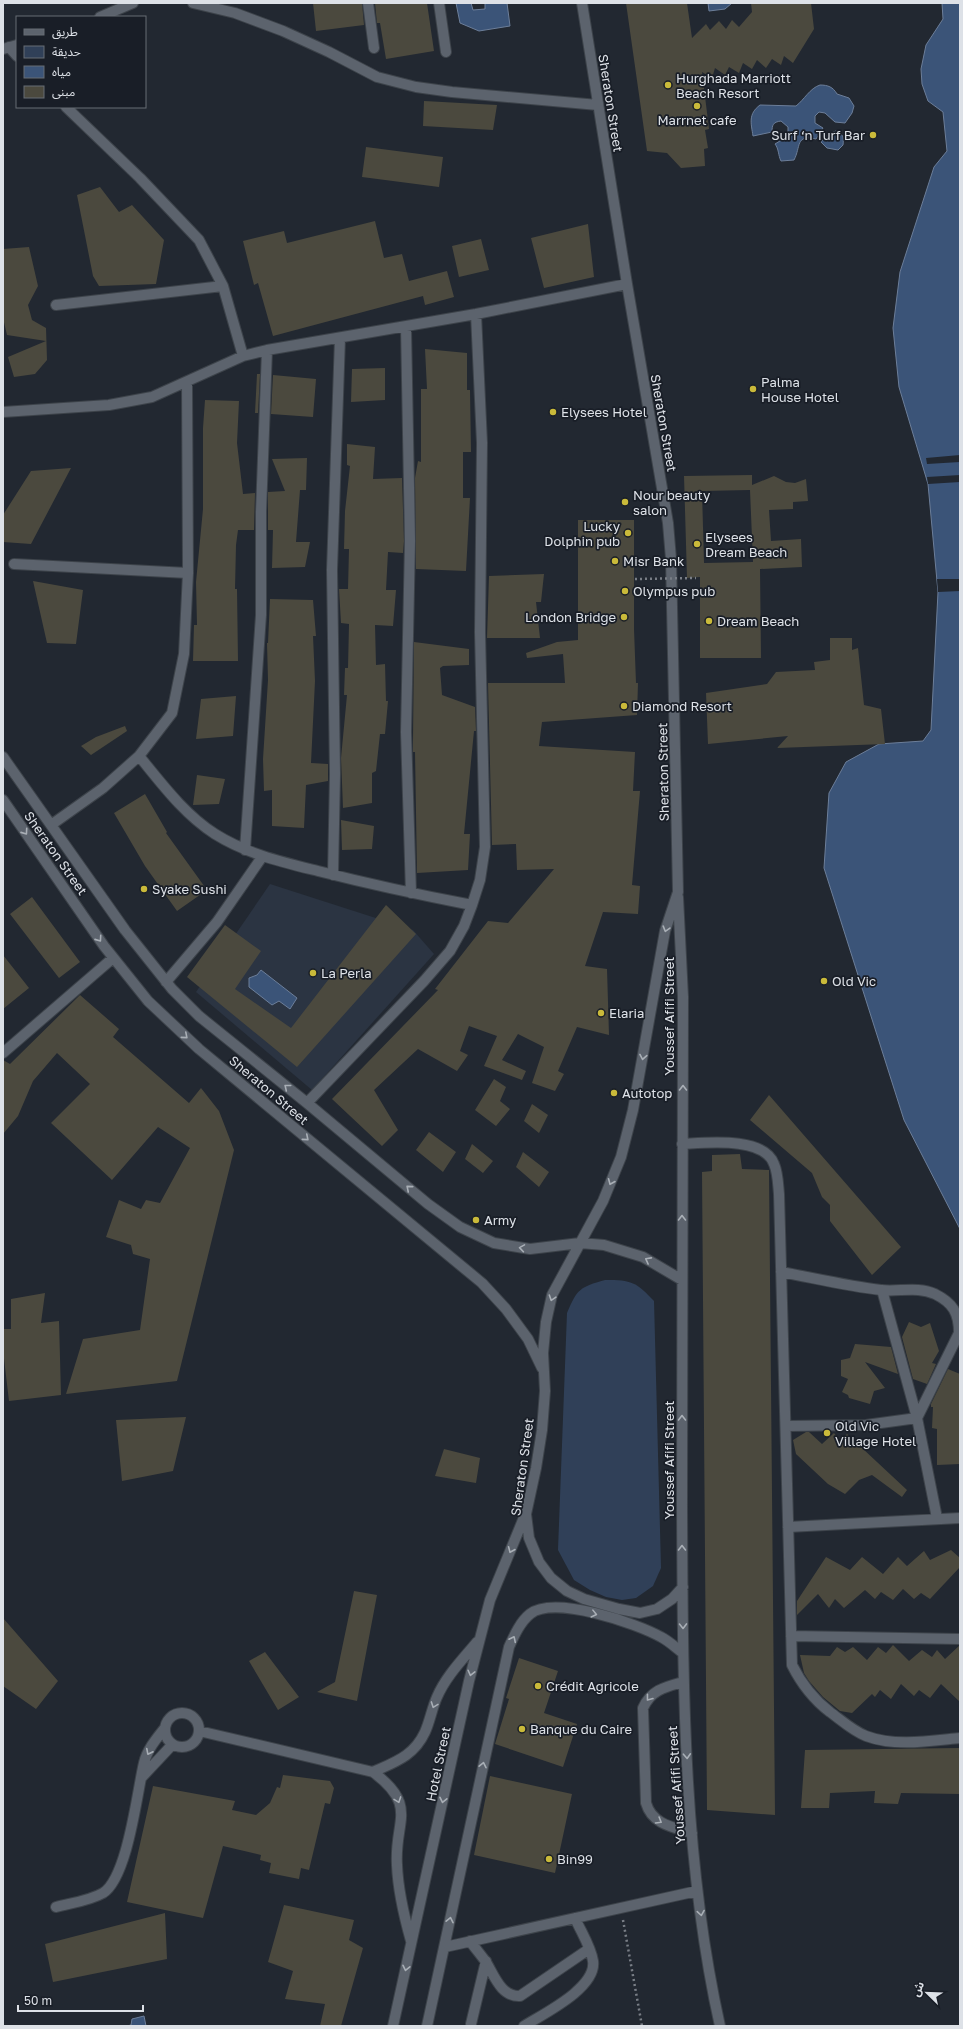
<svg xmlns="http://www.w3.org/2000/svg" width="963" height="2029" font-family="'Golos Text','Noto Sans Arabic',sans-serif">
<rect width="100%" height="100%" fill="#222831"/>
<path fill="#2b3442" d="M270,884L413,930L434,954L312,1090L196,992Z"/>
<path fill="#304058" d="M605,1280C632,1280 636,1282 654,1301L661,1568L653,1586L636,1598L622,1600L606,1597L590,1590L574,1580L558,1550L567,1313C577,1289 580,1287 605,1280Z"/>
<path fill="#3b5478" stroke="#6c7e99" d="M456,3H471L473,10L485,9V3H507L510,26L479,31L460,23Z
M708,3H732L725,9L709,11Z
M942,3H960V1229L904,1120L824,868L829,793L846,762L879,744L923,741L931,730L938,592L928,484L899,387L893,328L900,272L934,167L947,151L943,112L928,101L922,84L921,69L926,45L943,19Z
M820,85C828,85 833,87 837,94L849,98L854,106L852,113L845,123L835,122L825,113L819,112L815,116V123L823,128L816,139C795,134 801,147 794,160L781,161C778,155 779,149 775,144L788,136V127L781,121C773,122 772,125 772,132L753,136C751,123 748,114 760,105L796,106C804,100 810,88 820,85Z
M836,131C843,134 844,137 843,145L838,150L827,148L821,142L828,134Z
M261,970L297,998L290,1009L279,1001L272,1005L249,987V978L257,975Z
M144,2016L146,2026H127L131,2025L132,2019Z"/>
<path fill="#222831" d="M960,455V462L927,464L926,458Z
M960,475V482L928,484L927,477Z
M937,579H960V591L938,592Z"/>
<path fill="#4b493e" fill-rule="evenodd" d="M313,3H362L364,25L316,31Z
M375,3H427L434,51L386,59L380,23H377Z
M626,3H687L692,38L706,24L710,30L719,21L726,29L732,20L739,27L752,12L751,3H811L814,29L793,63L784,56L781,65L772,59L766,68L757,60L752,69L743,63L739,73L729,67L725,75L715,68L712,78L702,72L709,129L705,130L708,148L704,149L705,166L681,168L667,153L647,151Z
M424,101L497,105L493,130L423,126Z
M366,147L443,157L439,187L362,177Z
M100,187L119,212L132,205L164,240L156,284L99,286L93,276L77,195Z
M375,221L384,258L402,254L409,281L447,271L454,297L425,305L423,296L273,336L258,283L254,285L243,241L284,231L287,243Z
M588,224L594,277L544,288L531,238Z
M481,239L489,270L459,277L452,246Z
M29,247L38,286L28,305L32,320L46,328L47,360L35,374L14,377L8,357L46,341L7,335L3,318V249Z
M425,349L467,353V390H470L471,452H463V498H470L466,571L416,569L415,478L418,461L421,462V389H427Z
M385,368V400L351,402L352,369Z
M257,374H260L258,413H255Z
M273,375L316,379L313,417L271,414Z
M205,400L239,401L237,443L243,494L255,493L254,530H238L236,545L235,589H237L238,661H193L194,625H197L196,582L203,509V428Z
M347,444L375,447L373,479L402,478L404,541L403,553L388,552L386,590H396L393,626L375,625L376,665L385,664L386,701H388L385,734H380L376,771L372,773V803L343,808L341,758L347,695H344L345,668H348L349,624L341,623L339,589H348L349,549H344L345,511L350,466L347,465Z
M307,458L306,490H300L296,542H310L305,567L272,568L273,530H268V492L285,491L272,459Z
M71,468L31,544L3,542V515L31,471Z
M752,475V485L774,476L786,482L795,483L806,479L808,501L793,502V509L769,510L771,541L801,539L802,567L760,569L761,658H700V577L687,578L684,476ZM750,490L753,562L704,563L702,491Z
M578,520H634V629L636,683H638L637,715L542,722L539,746L635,752L633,791H640L632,885L640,886L638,914L603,912L585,966L607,969L609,1035L577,1027L558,1071L564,1074L555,1091L532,1083L544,1047L518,1034L502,1060L526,1071L522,1080L484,1066L497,1036L469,1026L460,1051L468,1055L457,1071L418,1049L374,1090L398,1130L382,1146L332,1099L438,990L435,989L488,921L508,923L554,869L517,870L516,844L492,845L488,683H565L563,654L527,658L526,653L557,642L578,640Z
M544,574L541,602H536L540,638H487L489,576Z
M33,581L83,590L76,644L47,643Z
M270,599L313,600L316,636H313L315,681L311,763L328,764V781L306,785L304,828L272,826V790L264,791L263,759L268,680L267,643H268Z
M830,638H852V650L858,648L864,705L881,709L885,744L777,748L788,736L708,744L706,693L767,684L776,672L815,670L814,662L830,660Z
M414,642L469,649V665L443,666L440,668L442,695L475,707L476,731H474L464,834H470L468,870L417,873L415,752H413V739Z
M236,696L233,736L196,739L201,699Z
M125,726L127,731L91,755L81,746L96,737Z
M197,775L225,779L219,804L193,805Z
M145,794L167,832L166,833L207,890L177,911L145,866L114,813Z
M341,820L374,826L372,849L342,850Z
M32,897L80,962L59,978L10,914Z
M386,905L416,934L297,1067L187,977L225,925L261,951L235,989L291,1028Z
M3,955L29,988L3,1009Z
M80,995L119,1029L113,1037L189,1103L201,1088L219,1111L234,1150L177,1381L66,1394L83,1339L140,1330L150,1259L133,1254L131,1245L106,1237L119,1200L141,1209L146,1200L160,1203L190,1148L158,1127L112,1180L51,1123L90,1084L57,1053L33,1081L18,1116L3,1134V1060L10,1064Z
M494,1079L506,1087L500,1101L510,1109L496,1126L475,1110Z
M769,1095L901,1247L872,1275L830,1221V1205L822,1197L812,1173L750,1120Z
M532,1104L548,1115L539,1133L524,1121Z
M429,1132L456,1152L443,1172L416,1150Z
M472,1144L493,1161L483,1173L465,1159Z
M523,1152L549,1172L539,1187L516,1167Z
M740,1154L742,1169L769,1170L775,1815L707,1810L702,1172L712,1171V1155Z
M45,1293L41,1323L59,1321L61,1395L9,1401L3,1350V1329H11V1299Z
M909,1322L921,1327L930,1323L939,1351L932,1363L936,1364L927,1384L913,1379L902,1337Z
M855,1344L891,1347L898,1374L865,1362L885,1388L874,1391L870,1404L849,1398L848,1395L842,1392L848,1379L841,1376V1360L850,1358Z
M948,1369L960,1374V1464L937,1465V1429L932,1428L933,1407H931V1404Z
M186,1417L173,1471L122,1481L116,1420Z
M806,1432H809L822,1444L834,1433L840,1441L847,1434L907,1490L902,1497L872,1475L859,1480L845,1494L828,1484L796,1454L793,1440Z
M444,1449L480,1458L476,1483L435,1476Z
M951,1550L960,1558V1567L930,1599L921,1593L914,1599L903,1589L893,1600L881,1592L875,1599L865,1590L844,1608L835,1599L829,1608L818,1594L797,1615V1601L826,1557L850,1570L862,1557L883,1574L898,1557L907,1566L924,1551L930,1560Z
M354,1591L377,1595L357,1701L317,1692L335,1682Z
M3,1618L58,1681L36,1709L3,1686Z
M893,1645L909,1661L922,1650L932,1657L937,1650L945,1659L960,1645V1702L941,1684L930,1698L919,1690L914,1696L901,1684L891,1699L880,1690L875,1697L872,1694L852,1713L840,1711L823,1697L809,1681L804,1673L800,1655L830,1656L837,1647L845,1652L853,1647L867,1660L878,1647L886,1653Z
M265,1652L299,1697L278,1710L249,1661Z
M519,1658L558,1671L544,1713L577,1724L563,1767L495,1744L509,1699L506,1698Z
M960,1748V1794L901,1793L898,1804L874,1803L875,1791L830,1793L829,1808H801L805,1750Z
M283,1775L330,1781L334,1788L330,1804L325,1803L309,1870L301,1868L299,1879L269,1873L271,1863L260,1860L261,1855L223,1846L203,1918L127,1902L153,1786L235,1801L232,1810L256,1815L270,1803L277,1787L280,1788Z
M490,1776L572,1794L555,1873L474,1855Z
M284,1905L354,1920L349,1940L363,1948L341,2026H320L325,2004L285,1999L293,1971L268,1962Z
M165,1913L167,1959L53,1982L45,1944Z"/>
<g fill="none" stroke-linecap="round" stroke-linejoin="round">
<g stroke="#3d434a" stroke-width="12">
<path id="minor" d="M193,3L235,13L283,31L329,52L377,77L416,87L452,92L598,105
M368,3L374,48
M439,3L446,52
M582,3L627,284L668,523L671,559L678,892L665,931L633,1110L621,1157L603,1201L552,1295L546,1322L543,1353L545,1391L542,1430L536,1468L526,1514L529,1538L539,1562L551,1578L567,1591L584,1599L619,1609L640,1613L657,1609L672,1599L683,1587
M100,17L133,3
M9,47L17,56
M3,49L17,45
M66,107L140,178L199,240L223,286L243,356
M56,305L223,286
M406,327L410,541L406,732L411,893
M3,412L109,405L152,397L243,356L267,350L476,314L627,284
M14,564L188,573
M139,756C162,784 184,814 215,834C247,854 282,862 318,871C369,884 420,895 472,905
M3,757L125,930L172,989L199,1016L307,1103L428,1204L460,1227L494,1243L530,1249L580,1243L604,1245L643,1257L682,1280
M3,800L104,946L148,1001L199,1049L482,1283L506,1309L528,1339L542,1368
M51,825L103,788L139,756L172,713L184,654L188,573L187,383
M245,850L261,615V512L267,350
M333,875L335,774L332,570L340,338
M678,897L683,997C682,1167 682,1336 682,1505C683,1679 682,1856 720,2026
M166,982L217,922L262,857
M3,1053L113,958
M307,1103L424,981L450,951L464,926L472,905L480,880L485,847L480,632L482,443L476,314
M682,1144C705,1143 764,1136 774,1164C778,1173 778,1184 779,1194L792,1665C802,1685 813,1699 830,1712C841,1720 853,1731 866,1736C895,1747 930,1741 960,1738
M781,1272C814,1278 847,1286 881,1290C899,1292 918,1286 935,1294C953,1303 959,1313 959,1333L917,1418
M882,1290L917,1418L937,1518
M786,1426L866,1425L917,1418
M788,1527L960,1518
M791,1636L960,1639
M683,1682C665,1687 651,1690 643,1708L646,1803C652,1824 672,1827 692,1833
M165 1730a17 17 0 1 1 34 0a17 17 0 1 1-34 0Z
M199,1731L373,1772C419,1806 394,1821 397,1865C398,1891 404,1916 411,1941
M373,1772C395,1762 414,1756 425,1732C430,1721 432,1708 437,1697C446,1676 463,1659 477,1642
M142,1777L172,1745
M56,1907C71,1903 89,1901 103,1893C128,1877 137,1792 144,1763C147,1750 156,1739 164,1729
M470,1941C475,1948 481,1955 486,1962C494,1975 501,1997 520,1996L589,1949
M445,1947L697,1891
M471,2024L486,1961
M393,2026L469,1681L490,1600L525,1515
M427,2026L509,1647C514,1636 520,1622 530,1614C554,1595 636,1623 661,1637C669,1641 676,1648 683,1653
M524,2026C543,2014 597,1988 593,1961C591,1947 581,1932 575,1918"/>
</g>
<path stroke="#797e86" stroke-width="2.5" stroke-dasharray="2 3" stroke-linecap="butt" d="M623,1920L642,2026"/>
<use href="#minor" stroke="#5c636d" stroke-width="10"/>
<path stroke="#797e86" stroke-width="2.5" stroke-dasharray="2 3" stroke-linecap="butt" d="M635,579L696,578"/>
</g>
<defs><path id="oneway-chevron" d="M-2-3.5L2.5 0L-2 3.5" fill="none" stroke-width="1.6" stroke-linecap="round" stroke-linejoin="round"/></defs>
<g stroke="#a9afb6">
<use href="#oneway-chevron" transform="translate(25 832) rotate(55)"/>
<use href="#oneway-chevron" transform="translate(666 929) rotate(106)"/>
<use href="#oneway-chevron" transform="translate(99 939) rotate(55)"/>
<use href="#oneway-chevron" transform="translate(185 1036) rotate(41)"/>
<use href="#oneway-chevron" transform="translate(643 1057) rotate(100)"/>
<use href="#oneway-chevron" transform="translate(287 1087) rotate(-141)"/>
<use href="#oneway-chevron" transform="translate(683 1088) rotate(-90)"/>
<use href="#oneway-chevron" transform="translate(306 1138) rotate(40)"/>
<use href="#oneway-chevron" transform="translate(611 1182) rotate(113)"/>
<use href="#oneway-chevron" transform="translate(409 1188) rotate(-140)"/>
<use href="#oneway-chevron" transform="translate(682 1218) rotate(-90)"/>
<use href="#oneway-chevron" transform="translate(522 1248) rotate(-171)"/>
<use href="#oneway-chevron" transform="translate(648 1260) rotate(-152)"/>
<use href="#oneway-chevron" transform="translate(552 1298) rotate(108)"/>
<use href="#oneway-chevron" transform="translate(682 1418) rotate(-90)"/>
<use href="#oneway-chevron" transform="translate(682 1548) rotate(-90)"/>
<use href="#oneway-chevron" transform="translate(511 1550) rotate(113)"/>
<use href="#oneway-chevron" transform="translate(594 1614) rotate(14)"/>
<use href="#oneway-chevron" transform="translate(683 1626) rotate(89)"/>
<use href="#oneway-chevron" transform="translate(513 1639) rotate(-64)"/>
<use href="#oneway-chevron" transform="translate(471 1673) rotate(104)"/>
<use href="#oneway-chevron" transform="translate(649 1698) rotate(128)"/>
<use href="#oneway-chevron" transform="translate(434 1705) rotate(110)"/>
<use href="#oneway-chevron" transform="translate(149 1752) rotate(117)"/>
<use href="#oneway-chevron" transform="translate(687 1756) rotate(87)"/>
<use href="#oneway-chevron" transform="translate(483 1765) rotate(-78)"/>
<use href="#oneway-chevron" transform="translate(398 1800) rotate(70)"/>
<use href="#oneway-chevron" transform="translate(443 1800) rotate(102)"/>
<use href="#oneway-chevron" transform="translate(659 1821) rotate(31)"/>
<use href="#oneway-chevron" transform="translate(701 1913) rotate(81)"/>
<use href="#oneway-chevron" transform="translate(450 1920) rotate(-78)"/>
<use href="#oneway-chevron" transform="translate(406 1968) rotate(102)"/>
</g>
<g fill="#caba3a" stroke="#191e27" stroke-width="1.5">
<circle cx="668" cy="85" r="4"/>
<circle cx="697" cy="106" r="4"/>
<circle cx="873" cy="135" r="4"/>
<circle cx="753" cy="389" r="4"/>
<circle cx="553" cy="412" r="4"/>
<circle cx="625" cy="502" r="4"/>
<circle cx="628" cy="533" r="4"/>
<circle cx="697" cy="544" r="4"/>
<circle cx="615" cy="561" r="4"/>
<circle cx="625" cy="591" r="4"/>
<circle cx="624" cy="617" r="4"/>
<circle cx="709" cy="621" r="4"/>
<circle cx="624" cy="706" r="4"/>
<circle cx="144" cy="889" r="4"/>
<circle cx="313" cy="973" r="4"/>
<circle cx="824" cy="981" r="4"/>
<circle cx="601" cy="1013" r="4"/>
<circle cx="614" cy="1093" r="4"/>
<circle cx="476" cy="1220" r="4"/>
<circle cx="827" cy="1433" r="4"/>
<circle cx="538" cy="1686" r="4"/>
<circle cx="522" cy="1729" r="4"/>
<circle cx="549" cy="1859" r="4"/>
</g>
<g text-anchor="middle" stroke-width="3.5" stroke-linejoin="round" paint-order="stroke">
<g font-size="13" fill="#dde1e7" stroke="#191e27" text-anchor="start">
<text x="676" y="83">Hurghada Marriott<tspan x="676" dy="15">Beach Resort</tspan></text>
<text x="697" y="125" text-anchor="middle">Marrnet cafe</text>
<text x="865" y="140" text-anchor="end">Surf ‘n Turf Bar</text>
<text x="761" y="387">Palma<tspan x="761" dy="15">House Hotel</tspan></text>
<text x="561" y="417">Elysees Hotel</text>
<text x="633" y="500">Nour beauty<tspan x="633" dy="15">salon</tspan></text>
<text x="620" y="531" text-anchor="end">Lucky<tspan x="620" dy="15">Dolphin pub</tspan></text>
<text x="705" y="542">Elysees<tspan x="705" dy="15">Dream Beach</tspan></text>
<text x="623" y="566">Misr Bank</text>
<text x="633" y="596">Olympus pub</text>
<text x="616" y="622" text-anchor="end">London Bridge</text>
<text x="717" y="626">Dream Beach</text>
<text x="632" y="711">Diamond Resort</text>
<text x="152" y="894">Syake Sushi</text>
<text x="321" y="978">La Perla</text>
<text x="832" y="986">Old Vic</text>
<text x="609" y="1018">Elaria</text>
<text x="622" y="1098">Autotop</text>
<text x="484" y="1225">Army</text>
<text x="835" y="1431">Old Vic<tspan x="835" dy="15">Village Hotel</tspan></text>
<text x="546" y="1691">Crédit Agricole</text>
<text x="530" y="1734">Banque du Caire</text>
<text x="557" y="1864">Bin99</text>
</g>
<g font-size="13" fill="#dde1e7" stroke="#191e27">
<text transform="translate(611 103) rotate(81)" y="5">Sheraton Street</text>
<text transform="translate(664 423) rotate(80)" y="5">Sheraton Street</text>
<text transform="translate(663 772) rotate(-91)" y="5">Sheraton Street</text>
<text transform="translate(56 853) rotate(55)" y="5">Sheraton Street</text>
<text transform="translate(669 1016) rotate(-90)" y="5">Youssef Afifi Street</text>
<text transform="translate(269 1090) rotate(40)" y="5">Sheraton Street</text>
<text transform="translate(669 1460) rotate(-90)" y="5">Youssef Afifi Street</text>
<text transform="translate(522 1467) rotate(-82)" y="5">Sheraton Street</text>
<text transform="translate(438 1764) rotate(-78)" y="5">Hotel Street</text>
<text transform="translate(676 1785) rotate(-94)" y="5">Youssef Afifi Street</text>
</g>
</g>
<rect width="963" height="2029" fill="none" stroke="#dde1e7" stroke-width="8"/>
<rect x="16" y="16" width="130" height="92" fill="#191e27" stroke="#676c74"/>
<rect x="24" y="29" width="20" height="6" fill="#5c636d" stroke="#676c74"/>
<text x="52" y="36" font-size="12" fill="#dde1e7">طريق</text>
<rect x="24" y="46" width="20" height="12" fill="#304058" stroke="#676c74"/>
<text x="52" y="56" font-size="12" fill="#dde1e7">حديقة</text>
<rect x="24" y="66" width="20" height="12" fill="#3b5478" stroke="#676c74"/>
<text x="52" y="76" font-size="12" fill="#dde1e7">مياه</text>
<rect x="24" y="86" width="20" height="12" fill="#4b493e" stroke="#676c74"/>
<text x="52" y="96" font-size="12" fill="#dde1e7">مبنى</text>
<g transform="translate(927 1993) rotate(293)" stroke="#191e27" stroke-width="3" paint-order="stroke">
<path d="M0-3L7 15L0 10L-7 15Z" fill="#dde1e7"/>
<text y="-6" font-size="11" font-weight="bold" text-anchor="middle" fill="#dde1e7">ش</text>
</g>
<path d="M18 2005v6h125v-6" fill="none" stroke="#dde1e7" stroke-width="2"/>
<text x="24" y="2005" font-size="12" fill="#dde1e7" stroke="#191e27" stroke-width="3" paint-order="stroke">50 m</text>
</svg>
